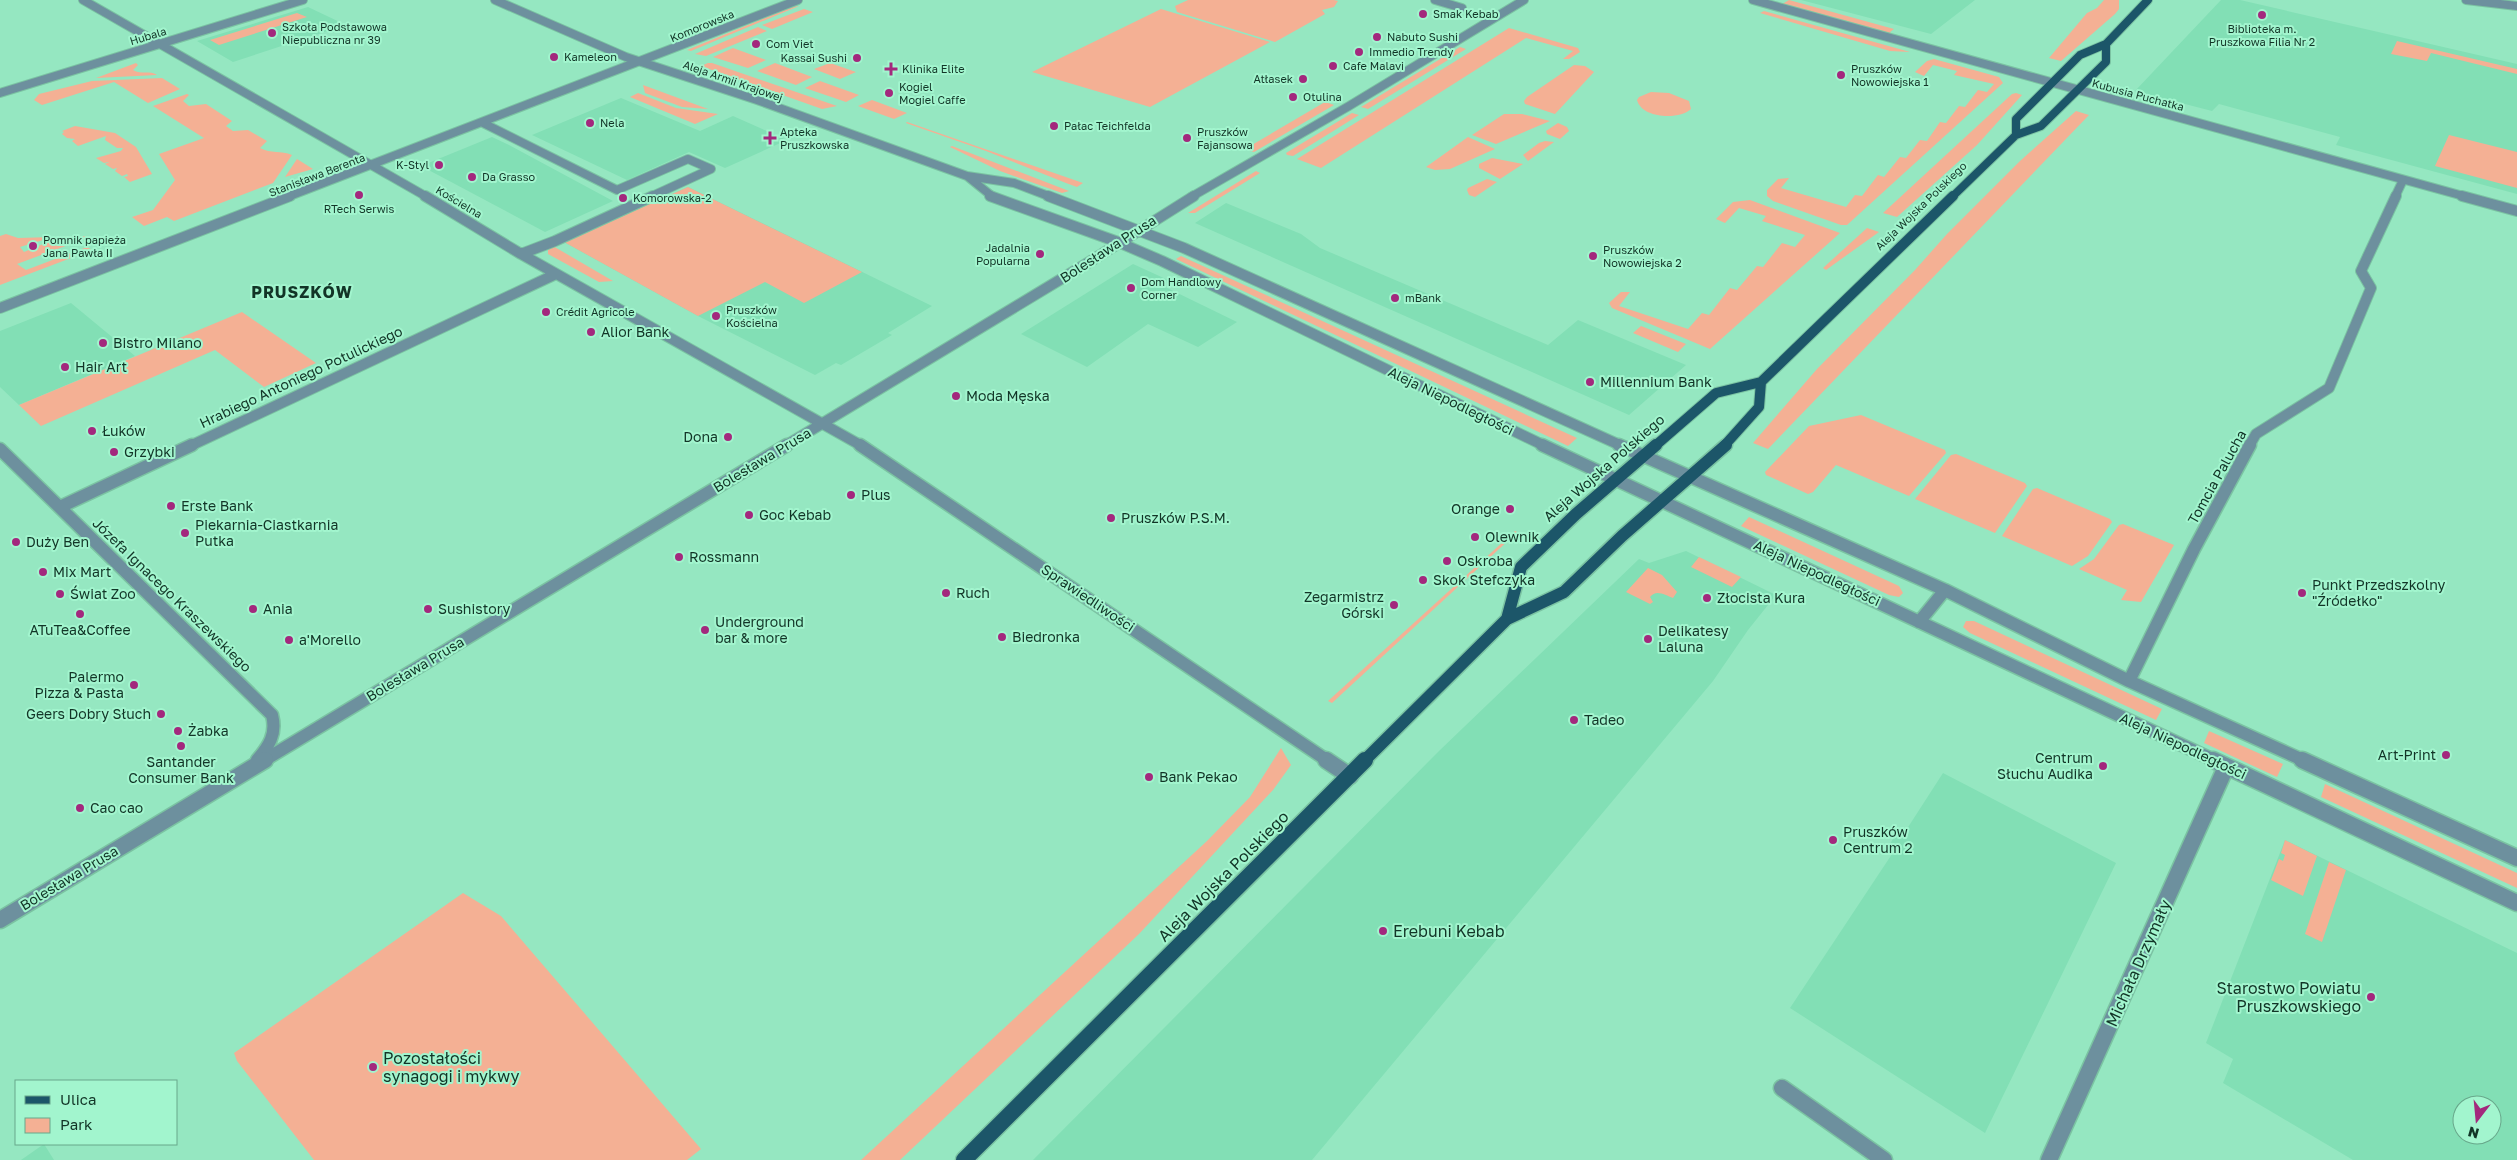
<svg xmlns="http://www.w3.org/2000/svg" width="2517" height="1160" font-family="'Golos Text',sans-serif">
<rect width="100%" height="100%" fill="#95e7c1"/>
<path fill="#82dfb5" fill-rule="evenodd" d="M1801,0H1975L1931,34Z
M2221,0H2240L2517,64V194L2336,145L2340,137L2219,104L2212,111L2135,91Z
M308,7L346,25L233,62L197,41Z
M621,98L700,131L733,116L787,140L725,168L689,152L627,180L532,135Z
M492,137L509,145L613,201L545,232L421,166Z
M688,187L932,306L888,333L892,335L841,365L836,363L815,375L698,316L564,242Z
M1226,203L1301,234L1320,248L1548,345L1578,320L1686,365L1629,415L1195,223Z
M1133,264L1168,280L1161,285L1237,322L1198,347L1148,324L1087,367L1021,334Z
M71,303L135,356L19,405L0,387V331Z
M1686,551L1776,595L1748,630L1713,681L1312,1160H1033L1439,751L1639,559L1649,563Z
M1943,773L2116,863L1985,1133L1790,1008L1896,848L1890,844L1897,832L1903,835Z
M2285,840L2517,953V1160H2353L2223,1083L2233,1059L2206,1043ZM2462,1105H2492V1135H2462Z
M44,1144L54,1160H21Z"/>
<path fill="#f4b094" d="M1188,0H1334L1338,1L1334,7L1322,10L1325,14L1275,42L1177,12L1175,6Z
M1789,0L1894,29L1890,32L1892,35L1777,3H1784Z
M2104,0H2119V9L2115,14L2061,61L2049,58L2087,13L2097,8Z
M799,6L691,51L687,50L791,7Z
M804,9L813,12L772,29L762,25Z
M1161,9L1270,42L1150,107L1032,72Z
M1764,11L1910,52L1890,51L1760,13Z
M297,13L307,17L219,45L210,40Z
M758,27L767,31L706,56L695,54Z
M1509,28L1578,48L1580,52L1569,59H1563L1573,51L1526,38L1321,168L1297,159Z
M2397,41L2517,69V74L2431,53L2427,61L2391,54Z
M1460,47L1466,49L1368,109L1361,107Z
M733,48L766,60L748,68L713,57Z
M1934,59L1999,77L2003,83L1847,225H1841L1773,201L1767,196V190L1778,179L1789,178L1781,188L1846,207L1855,195L1862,196L1878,175L1884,177L1900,157L1906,158L1920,140L1927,141L1940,122L1946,123L1959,106L1965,107L1978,90L1987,92L1994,84L1954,75L1957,71L1933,65L1924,76L1915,72L1927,61Z
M136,63L138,65L133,70C141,75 150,70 157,75L96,78Z
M708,63H712L837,106L822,109L701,66Z
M775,63L812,77L796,85L757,71Z
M830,63L856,72L840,79L814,69Z
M1574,65L1585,66L1594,72L1555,114L1525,104L1524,101L1527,97Z
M162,78L180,89L148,103L114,82L42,105L34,100L39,94L92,81Z
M820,81L859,95L846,102L805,88Z
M643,85L708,109L682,107L645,93Z
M1651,92L1669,93L1689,101L1691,109C1680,120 1642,119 1637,100L1639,97Z
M638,93L676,108L718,114L695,124L630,97Z
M2016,93L2022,95L1977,145L1897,217L1883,213L2012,94Z
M187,94L189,95L183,101L189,106L206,104L232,121L226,126L233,131L248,130L267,141L260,148C271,154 281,150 292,155L273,183L174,221L167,217L144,226L132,217L153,210L175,180L159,154L204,138L153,106Z
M872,100L907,113L894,119L858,106Z
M1325,102L1334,105L1254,152L1245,149Z
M2076,111L2089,115L1768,449L1753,443L1817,369L1915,270L1947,234L2020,161Z
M1352,113L1359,115L1293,156L1287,155L1286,153Z
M1504,114H1522L1550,121L1496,144L1472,135Z
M907,122L1083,183L1077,187L1066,183L986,151L906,123Z
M1558,123L1567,127L1569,131L1560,139L1547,134L1546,131Z
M75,126L115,133L136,147L152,174L130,182L124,177L128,176L127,174L122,176L115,171L117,168L113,169L105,164L109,162L104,163L96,158L121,151L123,148H117L105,140L106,136L78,146L72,141L75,139L67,138L62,134L64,132L62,131Z
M2449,135L2517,152V188L2435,166Z
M1468,137L1495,149L1450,169L1435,170L1426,167Z
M1545,141L1554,142L1528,161L1523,155L1539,143Z
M952,146L1069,191L1062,193L1000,171L950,147Z
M1492,158L1523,164L1500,179L1479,168V164Z
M297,159L313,169L285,177Z
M1256,171L1260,173L1195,213H1188Z
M1487,179L1497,182L1475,197L1469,195L1467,190L1468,188Z
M688,187L862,272L804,303L765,282L698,316L564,242Z
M1750,200L1840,233L1710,349L1612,308L1609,303L1621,292H1630L1619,306L1688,329L1702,313L1709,315L1730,288L1737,290L1757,266L1763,267L1782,243L1795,247L1805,235L1762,221L1766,216L1739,208L1725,223L1716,219L1733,202Z
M1867,228L1879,232L1826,270L1823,268Z
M6,234L18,238L53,237L20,247L24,252L60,237L88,236L87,238L17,264L26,270L87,247L92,250L0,285V236Z
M553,246L613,281L599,282L548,254V250Z
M1181,256L1577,438L1568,446L1176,259Z
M242,312L316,363L264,387L215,350L41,426L19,405Z
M1641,326L1686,344L1678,352L1633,333Z
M1861,415L1945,450L1946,453L1909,496L1836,465L1813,492L1808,494L1766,475L1765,472L1809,426Z
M1956,454L2025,483L2027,486L1995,533L1915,499L1951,455Z
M2037,488L2110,519L2112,522L2088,556L2072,566L2002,536L2033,489Z
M1749,517L1899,586L1903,593L1899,597L1889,595L1741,526Z
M2123,524L2174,545L2141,602L2121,600L2127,590L2079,569L2094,559L2119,525Z
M1515,531L1517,532L1511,538L1332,703L1328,701Z
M1699,557L1741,577L1732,587L1691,567Z
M1648,568L1662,575L1677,592L1673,598C1665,595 1656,589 1650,597L1653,602L1650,604L1626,592Z
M1966,621H1974L2162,709L2156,720L1970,633L1963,627Z
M2209,731L2283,764L2277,777L2204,743Z
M1281,748L1291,765L1273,790L1139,934L900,1160H861L1207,841L1250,797Z
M2325,784L2517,873V888L2321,797Z
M2285,840L2317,856L2303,896L2271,880L2279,859L2283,861L2285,855L2281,853Z
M2329,862L2346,870L2322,942L2305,934Z
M463,893L501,916L701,1149L687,1160H314L237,1061L234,1053Z"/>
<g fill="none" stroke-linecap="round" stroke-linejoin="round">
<g stroke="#7bc3a2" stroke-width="10">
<path id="minor-far3" d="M83,0L427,197
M495,0L626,57L757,100L967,176L1014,183L1051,197
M1435,0L1462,8
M1753,0L2467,197
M2466,0L2517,6
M0,93L303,0
M483,123L617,190L688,159L711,169L650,197
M967,176L993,197
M287,197L798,0
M1191,197L1349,106L1524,0
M2395,197L2403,180"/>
</g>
<g stroke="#7bc3a2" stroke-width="12">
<path id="minor-far2" d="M425,196L521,254L862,446
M990,196L1118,242L1162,261L1545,446
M1048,196L1184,248L1622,446
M2462,196L2517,211
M521,254L555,241L653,196
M0,308L290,196
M190,446L556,274
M785,446L1086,264L1194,196
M2249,446L2256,434L2329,388L2371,288L2361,271L2396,196"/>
</g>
<g stroke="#7bc3a2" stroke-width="15">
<path id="minor-far1" d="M860,445L1328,761
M1542,445L2216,761
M1619,445L1945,590L2129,681L2305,761
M0,449L272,715C277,734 269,746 257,760
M60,507L192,445
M1919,622L1945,590
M2129,681L2194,549L2250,445
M263,761L787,445"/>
</g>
<g stroke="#7bc3a2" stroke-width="19">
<path id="minor" d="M1326,760L1350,776
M2213,760L2517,903
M2302,760L2517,858
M0,920L265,760
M1782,1088L1884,1160
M2049,1160L2226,767"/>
</g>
<g stroke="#7bc3a2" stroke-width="10">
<path id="major-far3" d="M2016,135V119L2080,55L2106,44L2148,0
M1952,197L2016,135L2041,126L2106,62V44"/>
</g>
<g stroke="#7bc3a2" stroke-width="12">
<path id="major-far2" d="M1655,446L1716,393L1761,382L1953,196
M1724,446L1759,407L1761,382"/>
</g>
<g stroke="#7bc3a2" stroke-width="15">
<path id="major-far1" d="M1507,619L1521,567L1576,514L1656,445
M1364,761L1507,619L1564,592L1622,536L1726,445"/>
</g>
<g stroke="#7bc3a2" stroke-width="19">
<path id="major" d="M964,1160L1365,760"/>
</g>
<use href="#minor-far3" stroke="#6d909e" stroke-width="8"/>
<use href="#minor-far2" stroke="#6d909e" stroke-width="10"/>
<use href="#minor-far1" stroke="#6d909e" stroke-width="12"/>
<use href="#minor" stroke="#6d909e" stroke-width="16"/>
<use href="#major-far3" stroke="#1c5669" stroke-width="8"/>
<use href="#major-far2" stroke="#1c5669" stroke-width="10"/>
<use href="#major-far1" stroke="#1c5669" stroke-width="12"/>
<use href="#major" stroke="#1c5669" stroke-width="16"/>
</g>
<g fill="#a3287d" stroke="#a2f5ce" stroke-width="2">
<circle cx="1423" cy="14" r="5"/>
<circle cx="2262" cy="15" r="5"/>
<circle cx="272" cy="33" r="5"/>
<circle cx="1377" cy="37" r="5"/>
<circle cx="756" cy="44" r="5"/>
<circle cx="1359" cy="52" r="5"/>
<circle cx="554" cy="57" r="5"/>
<circle cx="857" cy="58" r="5"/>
<circle cx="1333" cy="66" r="5"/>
<path d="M888.5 61.5h5v5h5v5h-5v5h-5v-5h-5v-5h5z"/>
<circle cx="1841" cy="75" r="5"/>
<circle cx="1303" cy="79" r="5"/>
<circle cx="889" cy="93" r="5"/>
<circle cx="1293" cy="97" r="5"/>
<circle cx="590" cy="123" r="5"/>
<circle cx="1054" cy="126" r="5"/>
<path d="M767.5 130.5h5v5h5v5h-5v5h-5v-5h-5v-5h5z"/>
<circle cx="1187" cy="138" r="5"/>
<circle cx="439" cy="165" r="5"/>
<circle cx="472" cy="177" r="5"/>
<circle cx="359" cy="195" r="5"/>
<circle cx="623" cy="198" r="5"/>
<circle cx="33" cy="246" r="5"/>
<circle cx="1040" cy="254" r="5"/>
<circle cx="1593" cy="256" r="5"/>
<circle cx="1131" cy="288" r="5"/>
<circle cx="1395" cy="298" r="5"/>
<circle cx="546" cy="312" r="5"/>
<circle cx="716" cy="316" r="5"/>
<circle cx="591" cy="332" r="5"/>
<circle cx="103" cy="343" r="5"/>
<circle cx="65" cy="367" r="5"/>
<circle cx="1590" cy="382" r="5"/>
<circle cx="956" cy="396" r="5"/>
<circle cx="92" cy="431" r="5"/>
<circle cx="728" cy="437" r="5"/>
<circle cx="114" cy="452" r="5"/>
<circle cx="851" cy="495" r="5"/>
<circle cx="171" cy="506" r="5"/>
<circle cx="1510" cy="509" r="5"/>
<circle cx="749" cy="515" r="5"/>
<circle cx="1111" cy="518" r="5"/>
<circle cx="185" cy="533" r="5"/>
<circle cx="1475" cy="537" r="5"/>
<circle cx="16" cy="542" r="5"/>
<circle cx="679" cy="557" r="5"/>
<circle cx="1447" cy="561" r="5"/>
<circle cx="43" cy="572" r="5"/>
<circle cx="1423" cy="580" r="5"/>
<circle cx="946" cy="593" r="5"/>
<circle cx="2302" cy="593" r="5"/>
<circle cx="60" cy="594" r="5"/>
<circle cx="1707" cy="598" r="5"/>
<circle cx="1394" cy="605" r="5"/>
<circle cx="253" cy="609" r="5"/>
<circle cx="428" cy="609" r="5"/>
<circle cx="80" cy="614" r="5"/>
<circle cx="705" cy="630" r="5"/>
<circle cx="1002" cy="637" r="5"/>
<circle cx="1648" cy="639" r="5"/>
<circle cx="289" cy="640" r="5"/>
<circle cx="134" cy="685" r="5"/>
<circle cx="161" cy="714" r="5"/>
<circle cx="1574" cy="720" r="5"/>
<circle cx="178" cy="731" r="5"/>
<circle cx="181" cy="746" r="5"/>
<circle cx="2446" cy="755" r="5"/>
<circle cx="2103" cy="766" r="5"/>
<circle cx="1149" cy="777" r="5"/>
<circle cx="80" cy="808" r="5"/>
<circle cx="1833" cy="840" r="5"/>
<circle cx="1383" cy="931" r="5"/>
<circle cx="2371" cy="997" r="5"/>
<circle cx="373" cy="1067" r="5"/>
</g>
<g text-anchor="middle" stroke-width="4" stroke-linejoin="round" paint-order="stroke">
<g font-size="11" fill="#123527" stroke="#a2f5ce" text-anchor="start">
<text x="1433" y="18">Smak Kebab</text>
<text x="282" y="31">Szkoła Podstawowa<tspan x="282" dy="13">Niepubliczna nr 39</tspan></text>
<text x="2262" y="33" text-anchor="middle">Biblioteka m.<tspan x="2262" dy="13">Pruszkowa Filia Nr 2</tspan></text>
<text x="1387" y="41">Nabuto Sushi</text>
<text x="766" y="48">Com Viet</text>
<text x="1369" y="56">Immedio Trendy</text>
<text x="564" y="61">Kameleon</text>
<text x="847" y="62" text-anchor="end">Kassai Sushi</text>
<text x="1343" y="70">Cafe Malavi</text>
<text x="902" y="73">Klinika Elite</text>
<text x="1851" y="73">Pruszków<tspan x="1851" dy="13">Nowowiejska 1</tspan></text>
<text x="1293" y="83" text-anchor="end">Atłasek</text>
<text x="899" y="91">Kogiel<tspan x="899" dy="13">Mogiel Caffe</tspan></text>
<text x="1303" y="101">Otulina</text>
<text x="600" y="127">Nela</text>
<text x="1064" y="130">Pałac Teichfelda</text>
<text x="780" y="136">Apteka<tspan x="780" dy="13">Pruszkowska</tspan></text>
<text x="1197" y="136">Pruszków<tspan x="1197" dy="13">Fajansowa</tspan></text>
<text x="429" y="169" text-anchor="end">K-Styl</text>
<text x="482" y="181">Da Grasso</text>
<text x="633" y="202">Komorowska-2</text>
<text x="359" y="213" text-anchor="middle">RTech Serwis</text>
<text x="43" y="244">Pomnik papieża<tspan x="43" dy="13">Jana Pawła II</tspan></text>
<text x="1030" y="252" text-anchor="end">Jadalnia<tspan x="1030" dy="13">Popularna</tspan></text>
<text x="1603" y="254">Pruszków<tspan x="1603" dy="13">Nowowiejska 2</tspan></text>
<text x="1141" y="286">Dom Handlowy<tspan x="1141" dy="13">Corner</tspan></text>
<text x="1405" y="302">mBank</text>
<text x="726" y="314">Pruszków<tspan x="726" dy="13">Kościelna</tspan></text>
<text x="556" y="316">Crédit Agricole</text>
</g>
<g font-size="11" fill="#123527" stroke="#a2f5ce">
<text transform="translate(702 26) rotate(-22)" y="4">Komorowska</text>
<text transform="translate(148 36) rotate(-17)" y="4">Hubala</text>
<text transform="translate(733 81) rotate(19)" y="4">Aleja Armii Krajowej</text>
<text transform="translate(2138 95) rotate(15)" y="4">Kubusia Puchatka</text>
<text transform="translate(317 175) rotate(-21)" y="4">Stanisława Berenta</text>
<text transform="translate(459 202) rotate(31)" y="4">Kościelna</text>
<text transform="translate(1921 206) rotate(-44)" y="4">Aleja Wojska Polskiego</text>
</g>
<g font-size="14" fill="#123527" stroke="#a2f5ce">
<text transform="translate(1108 249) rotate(-33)" y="5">Bolesława Prusa</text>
<text transform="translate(301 377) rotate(-25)" y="5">Hrabiego Antoniego Potulickiego</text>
<text transform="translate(1451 401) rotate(26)" y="5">Aleja Niepodległości</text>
<text transform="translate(762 460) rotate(-31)" y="5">Bolesława Prusa</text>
<text transform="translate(1604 468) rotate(-41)" y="5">Aleja Wojska Polskiego</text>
<text transform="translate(2217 477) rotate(-61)" y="5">Tomcia Palucha</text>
<text transform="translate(1817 573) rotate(25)" y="5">Aleja Niepodległości</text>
<text transform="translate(172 595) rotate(44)" y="5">Józefa Ignacego Kraszewskiego</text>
<text transform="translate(1088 598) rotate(34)" y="5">Sprawiedliwości</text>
<text transform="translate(415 669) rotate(-31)" y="5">Bolesława Prusa</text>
<text transform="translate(2183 746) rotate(25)" y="5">Aleja Niepodległości</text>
<text transform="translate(69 878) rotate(-31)" y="5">Bolesława Prusa</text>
</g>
<g font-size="14" fill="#123527" stroke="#a2f5ce" text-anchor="start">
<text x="601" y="337">Alior Bank</text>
<text x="113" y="348">Bistro Milano</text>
<text x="75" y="372">Hair Art</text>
<text x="1600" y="387">Millennium Bank</text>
<text x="966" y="401">Moda Męska</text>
<text x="102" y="436">Łuków</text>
<text x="718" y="442" text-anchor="end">Dona</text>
<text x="124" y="457">Grzybki</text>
<text x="861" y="500">Plus</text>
<text x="181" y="511">Erste Bank</text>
<text x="1500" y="514" text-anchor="end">Orange</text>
<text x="759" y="520">Goc Kebab</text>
<text x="1121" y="523">Pruszków P.S.M.</text>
<text x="195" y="530">Piekarnia-Ciastkarnia<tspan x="195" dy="16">Putka</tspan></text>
<text x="1485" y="542">Olewnik</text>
<text x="26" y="547">Duży Ben</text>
<text x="689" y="562">Rossmann</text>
<text x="1457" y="566">Oskroba</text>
<text x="53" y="577">Mix Mart</text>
<text x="1433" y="585">Skok Stefczyka</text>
<text x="2312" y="590">Punkt Przedszkolny<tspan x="2312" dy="16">"Źródełko"</tspan></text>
<text x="956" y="598">Ruch</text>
<text x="70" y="599">Świat Zoo</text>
<text x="1384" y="602" text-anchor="end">Zegarmistrz<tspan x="1384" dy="16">Górski</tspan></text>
<text x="1717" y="603">Złocista Kura</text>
<text x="263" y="614">Ania</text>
<text x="438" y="614">Sushistory</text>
<text x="715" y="627">Underground<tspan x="715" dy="16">bar &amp; more</tspan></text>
<text x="80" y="635" text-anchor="middle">ATuTea&amp;Coffee</text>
<text x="1658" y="636">Delikatesy<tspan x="1658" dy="16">Laluna</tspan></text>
<text x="1012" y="642">Biedronka</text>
<text x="299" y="645">a'Morello</text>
<text x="124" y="682" text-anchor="end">Palermo<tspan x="124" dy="16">Pizza &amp; Pasta</tspan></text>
<text x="151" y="719" text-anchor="end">Geers Dobry Słuch</text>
<text x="1584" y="725">Tadeo</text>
<text x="188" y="736">Żabka</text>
<text x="2436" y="760" text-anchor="end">Art-Print</text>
<text x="2093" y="763" text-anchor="end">Centrum<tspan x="2093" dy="16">Słuchu Audika</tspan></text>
<text x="181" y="767" text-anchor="middle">Santander<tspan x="181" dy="16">Consumer Bank</tspan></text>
<text x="1159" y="782">Bank Pekao</text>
<text x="90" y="813">Cao cao</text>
<text x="1843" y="837">Pruszków<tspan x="1843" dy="16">Centrum 2</tspan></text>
</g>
<g font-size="16" font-weight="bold" letter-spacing="1" fill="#123527" stroke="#a2f5ce">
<text x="302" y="298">PRUSZKÓW</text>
</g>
<g font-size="16" fill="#123527" stroke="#a2f5ce">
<text transform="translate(1223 876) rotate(-45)" y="6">Aleja Wojska Polskiego</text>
<text transform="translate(2138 963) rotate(-66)" y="6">Michała Drzymały</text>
</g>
<g font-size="16" fill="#123527" stroke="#a2f5ce" text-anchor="start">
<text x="1393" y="937">Erebuni Kebab</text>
<text x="2361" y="994" text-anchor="end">Starostwo Powiatu<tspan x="2361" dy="18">Pruszkowskiego</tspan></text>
<text x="383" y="1064">Pozostałości<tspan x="383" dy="18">synagogi i mykwy</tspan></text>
</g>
</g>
<rect x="15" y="1080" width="162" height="65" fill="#a2f5ce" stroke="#68a88b"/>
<rect x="25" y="1096" width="25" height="8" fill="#1c5669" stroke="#68a88b"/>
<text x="60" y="1105" font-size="15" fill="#123527">Ulica</text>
<rect x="25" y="1118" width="25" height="15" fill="#f4b094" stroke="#68a88b"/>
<text x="60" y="1130" font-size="15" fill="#123527">Park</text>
<g transform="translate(2477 1120) rotate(196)"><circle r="24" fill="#a2f5ce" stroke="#68a88b"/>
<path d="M0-4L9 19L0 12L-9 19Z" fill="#a3287d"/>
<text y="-8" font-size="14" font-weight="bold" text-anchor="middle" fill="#123527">N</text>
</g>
</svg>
